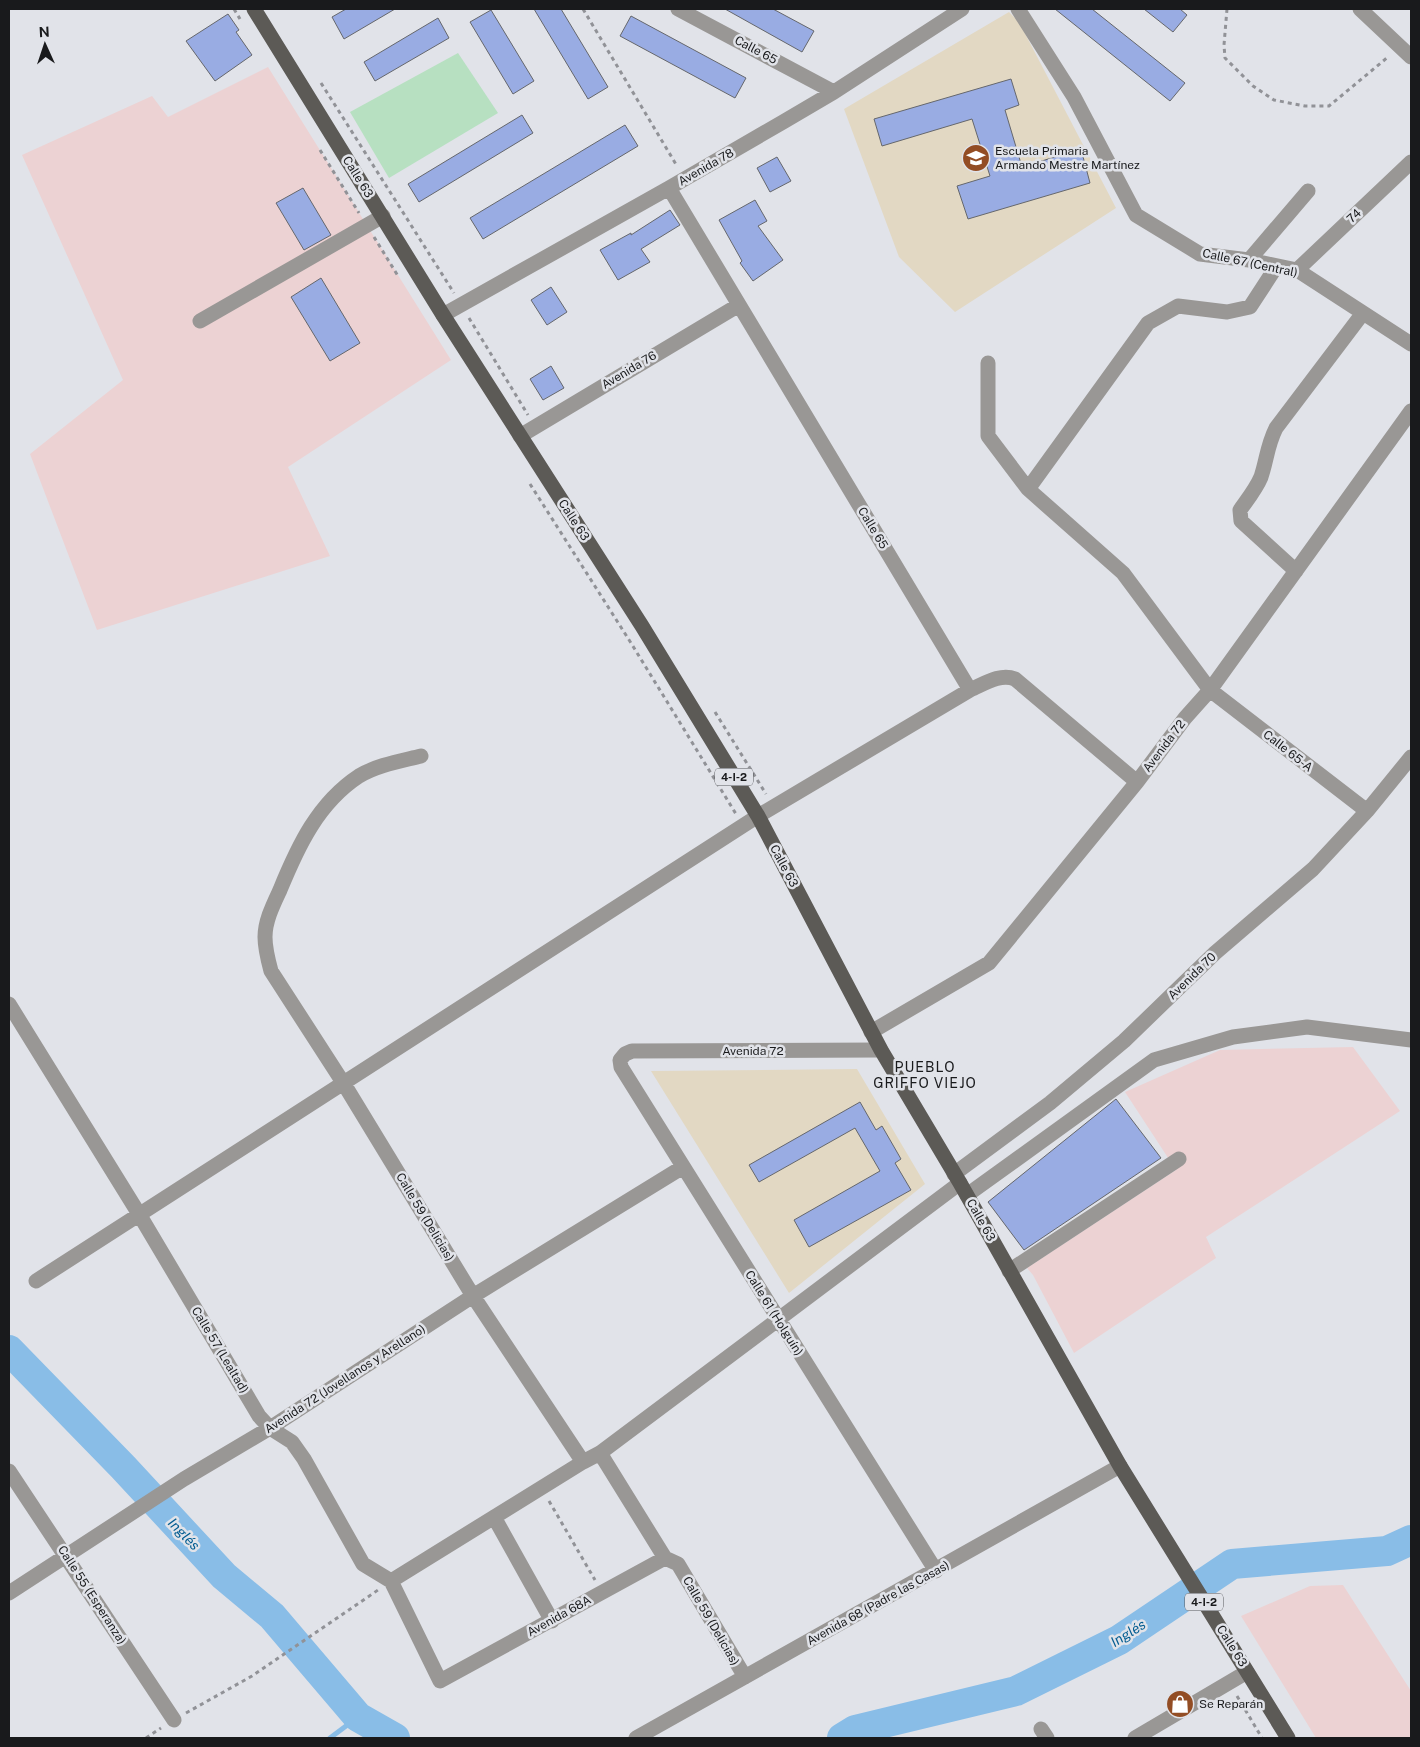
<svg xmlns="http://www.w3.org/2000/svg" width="1420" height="1747" font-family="'Public Sans',sans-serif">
<rect width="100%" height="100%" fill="#e1e3e9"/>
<path fill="#ecd2d3" d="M268,67L451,360L288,467L330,556L97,630L30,454L123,380L22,155L152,96L168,117Z
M1353,1047L1400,1111L1206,1237L1216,1258L1074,1353L1033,1275L1027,1268L1176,1170L1125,1092L1220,1050Z
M1343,1585L1411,1691V1738H1316L1241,1616L1310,1586Z"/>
<path fill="#e2d8c3" d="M1009,12L1019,22L1116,208L955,312L899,257L844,109Z
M857,1069L925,1184L789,1293L651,1071Z"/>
<path fill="#b7e0c1" d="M458,53L498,113L389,178L350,112Z"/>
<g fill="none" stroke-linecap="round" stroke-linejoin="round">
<path stroke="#89bde7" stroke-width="5" d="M330,1738L358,1717"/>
<path stroke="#89bde7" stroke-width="30" d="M9,1350L123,1467L224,1576L272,1616L358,1717L395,1738
M842,1738L855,1730L1016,1691L1119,1640L1232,1564L1387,1551L1411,1540"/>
</g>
<path fill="#99ace3" stroke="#65676c" d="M346,9H395L344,39L332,17Z
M534,9H561L608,87L588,99Z
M725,9H773L814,31L802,52Z
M1055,9H1092L1185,83L1170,101Z
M1144,9H1180L1187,15L1173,32Z
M491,10L534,81L513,94L470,22Z
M228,14L239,30L236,32L252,55L215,81L186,41Z
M631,16L746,78L735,98L620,36Z
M438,18L449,38L375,81L364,62Z
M1011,79L1019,105L1005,110L1022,167L1081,149L1090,183L968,219L957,186L990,176L972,119L882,146L874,119Z
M522,115L533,133L419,202L408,184Z
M625,125L638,146L483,239L470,218Z
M777,157L791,181L770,192L757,168Z
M303,188L331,235L304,250L276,203Z
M755,200L767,221L758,226L783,260L753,281L740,263L742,261L719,220Z
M670,210L680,225L641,249L650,262L618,280L600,250L631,233V235Z
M321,278L360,343L330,361L291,297Z
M551,287L567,312L547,325L531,300Z
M551,366L564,388L543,400L530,379Z
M1116,1099L1161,1158L1024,1250L988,1202Z
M860,1102L876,1130L882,1126L901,1159L895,1163L911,1190L809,1247L794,1220L880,1171L855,1128L759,1182L749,1165Z"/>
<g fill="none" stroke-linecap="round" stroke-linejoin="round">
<path stroke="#919297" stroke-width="3" stroke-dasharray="4 4" stroke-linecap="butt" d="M234,9L240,19
M583,9L677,166
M1227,9L1224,45L1225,58L1253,86L1274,100L1305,106H1329L1388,57
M321,83L454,293
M320,150L359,213
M374,237L398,276
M469,318L528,415
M530,484L631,643L736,814
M715,712L766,794
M549,1501L595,1580
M1237,1696L1262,1738
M186,1713L252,1676L378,1590
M146,1738L161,1728"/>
<path stroke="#999795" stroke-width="15" d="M678,9L834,92
M1018,9L1074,97L1136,215L1200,254L1249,260L1297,270L1411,344
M1360,9L1411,57
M669,188L970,690
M1249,260L1308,191
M1297,270L1411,162
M443,315L669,188L783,122L834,92L962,9
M200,321L383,216
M988,363V436L1028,489L1123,573L1210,690L1367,811
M520,436L739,305
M1028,489L1148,323L1178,306L1227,312L1250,307L1276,267
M1296,571L1241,521L1240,510C1247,500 1256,489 1261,477C1267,459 1267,446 1276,428L1363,313
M421,756C401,761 377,765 359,776C318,803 298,846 280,890C273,905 265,921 265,937C265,949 268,960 271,971L344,1084L473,1296L583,1462
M9,1004L139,1214L259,1416L270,1428L292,1442L304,1459L363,1564L391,1581L440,1681L665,1558
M871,1032L989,963L1137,782L1185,718L1210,690L1411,411
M881,1050L632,1051L625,1054L620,1060L621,1067L936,1571
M954,1174L1050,1103L1124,1041L1215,953L1313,869L1367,811L1411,757
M967,1195L1154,1060L1233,1037L1307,1027L1411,1040
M1009,1271L1179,1159
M36,1281L758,816L970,690C984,684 1000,673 1015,679L1137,782
M600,1453L665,1558
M9,1471L174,1720
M494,1517L552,1621
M665,1558L678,1564L745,1677
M391,1581L583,1462L600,1453L960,1183
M9,1593L184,1479L270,1428L473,1296L683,1167
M1041,1729L1047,1738
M636,1738L1120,1466
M1135,1738L1247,1672"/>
<path stroke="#5c5a56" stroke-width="15" d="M254,9L443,315L642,626L758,816L881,1050L960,1183L1120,1466L1288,1738"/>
</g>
<defs>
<g id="school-disc" transform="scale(1.4375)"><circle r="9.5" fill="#934d24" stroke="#e1e3e9"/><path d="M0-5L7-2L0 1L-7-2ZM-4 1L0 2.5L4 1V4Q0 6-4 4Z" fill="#fff"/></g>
<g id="shop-disc" transform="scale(1.4375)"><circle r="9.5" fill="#934d24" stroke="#e1e3e9"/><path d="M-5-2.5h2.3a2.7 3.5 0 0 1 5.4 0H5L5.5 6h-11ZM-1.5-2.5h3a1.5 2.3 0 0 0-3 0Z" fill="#fff"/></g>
</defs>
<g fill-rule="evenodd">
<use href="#school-disc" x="976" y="158"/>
<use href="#shop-disc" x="1180" y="1704"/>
</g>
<g text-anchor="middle" stroke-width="5" stroke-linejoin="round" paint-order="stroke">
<g fill="#e1e3e9" stroke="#55565a" stroke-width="1">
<rect x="715" y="768.5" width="38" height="17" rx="4"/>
<rect x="1185" y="1593.5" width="38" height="17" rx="4"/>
</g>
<g font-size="11" font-weight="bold" fill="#191a1c">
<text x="734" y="781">4-I-2</text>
<text x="1204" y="1606">4-I-2</text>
</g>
<g font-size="12" fill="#191a1c" stroke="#e1e3e9">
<text transform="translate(756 50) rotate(28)" y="4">Calle 65</text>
<text transform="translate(706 167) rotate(-30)" y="4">Avenida 78</text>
<text transform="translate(358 177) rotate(58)" y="4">Calle 63</text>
<text transform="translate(1354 216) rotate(-43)" y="4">74</text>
<text transform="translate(1250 263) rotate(12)" y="4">Calle 67 (Central)</text>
<text transform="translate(629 370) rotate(-31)" y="4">Avenida 76</text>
<text transform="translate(574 520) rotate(57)" y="4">Calle 63</text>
<text transform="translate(873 528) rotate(59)" y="4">Calle 65</text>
<text transform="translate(1164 746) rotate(-53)" y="4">Avenida 72</text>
<text transform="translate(1288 751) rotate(38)" y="4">Calle 65-A</text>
<text transform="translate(784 866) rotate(62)" y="4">Calle 63</text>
<text transform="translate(1192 976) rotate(-44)" y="4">Avenida 70</text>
<text x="753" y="1055">Avenida 72</text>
<text transform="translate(425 1217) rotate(59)" y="4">Calle 59 (Delicias)</text>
<text transform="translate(981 1220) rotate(61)" y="4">Calle 63</text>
<text transform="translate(774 1313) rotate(58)" y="4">Calle 61 (Holguín)</text>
<text transform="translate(220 1350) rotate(59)" y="4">Calle 57 (Lealtad)</text>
<text transform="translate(345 1379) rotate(-33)" y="4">Avenida 72 (Jovellanos y Arellano)</text>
<text transform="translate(92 1595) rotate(57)" y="4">Calle 55 (Esperanza)</text>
<text transform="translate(878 1603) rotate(-29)" y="4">Avenida 68 (Padre las Casas)</text>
<text transform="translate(559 1616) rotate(-29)" y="4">Avenida 68A</text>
<text transform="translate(711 1621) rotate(60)" y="4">Calle 59 (Delicias)</text>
<text transform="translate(1232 1646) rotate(58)" y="4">Calle 63</text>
</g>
<g font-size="12" fill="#191a1c" stroke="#e1e3e9" text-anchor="start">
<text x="995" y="155">Escuela Primaria<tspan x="995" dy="14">Armando Mestre Martínez</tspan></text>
<text x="1199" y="1708">Se Reparán</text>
</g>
<g font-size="14" letter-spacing="1" fill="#191a1c" stroke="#e1e3e9">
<text x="925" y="1072">PUEBLO<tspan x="925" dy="16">GRIFFO VIEJO</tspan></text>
</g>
<g font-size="14" font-style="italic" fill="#025c91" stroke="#e1e3e9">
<text transform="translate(184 1534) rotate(46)" y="5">Inglés</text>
<text transform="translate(1128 1633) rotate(-32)" y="5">Inglés</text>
</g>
</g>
<rect width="1420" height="1747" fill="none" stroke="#191a1c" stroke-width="20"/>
<g transform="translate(45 45) rotate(357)" stroke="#e1e3e9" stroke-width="4" paint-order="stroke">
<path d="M0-4L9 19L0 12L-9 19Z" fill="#191a1c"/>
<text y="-8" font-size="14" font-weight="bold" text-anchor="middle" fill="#191a1c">N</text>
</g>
</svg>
